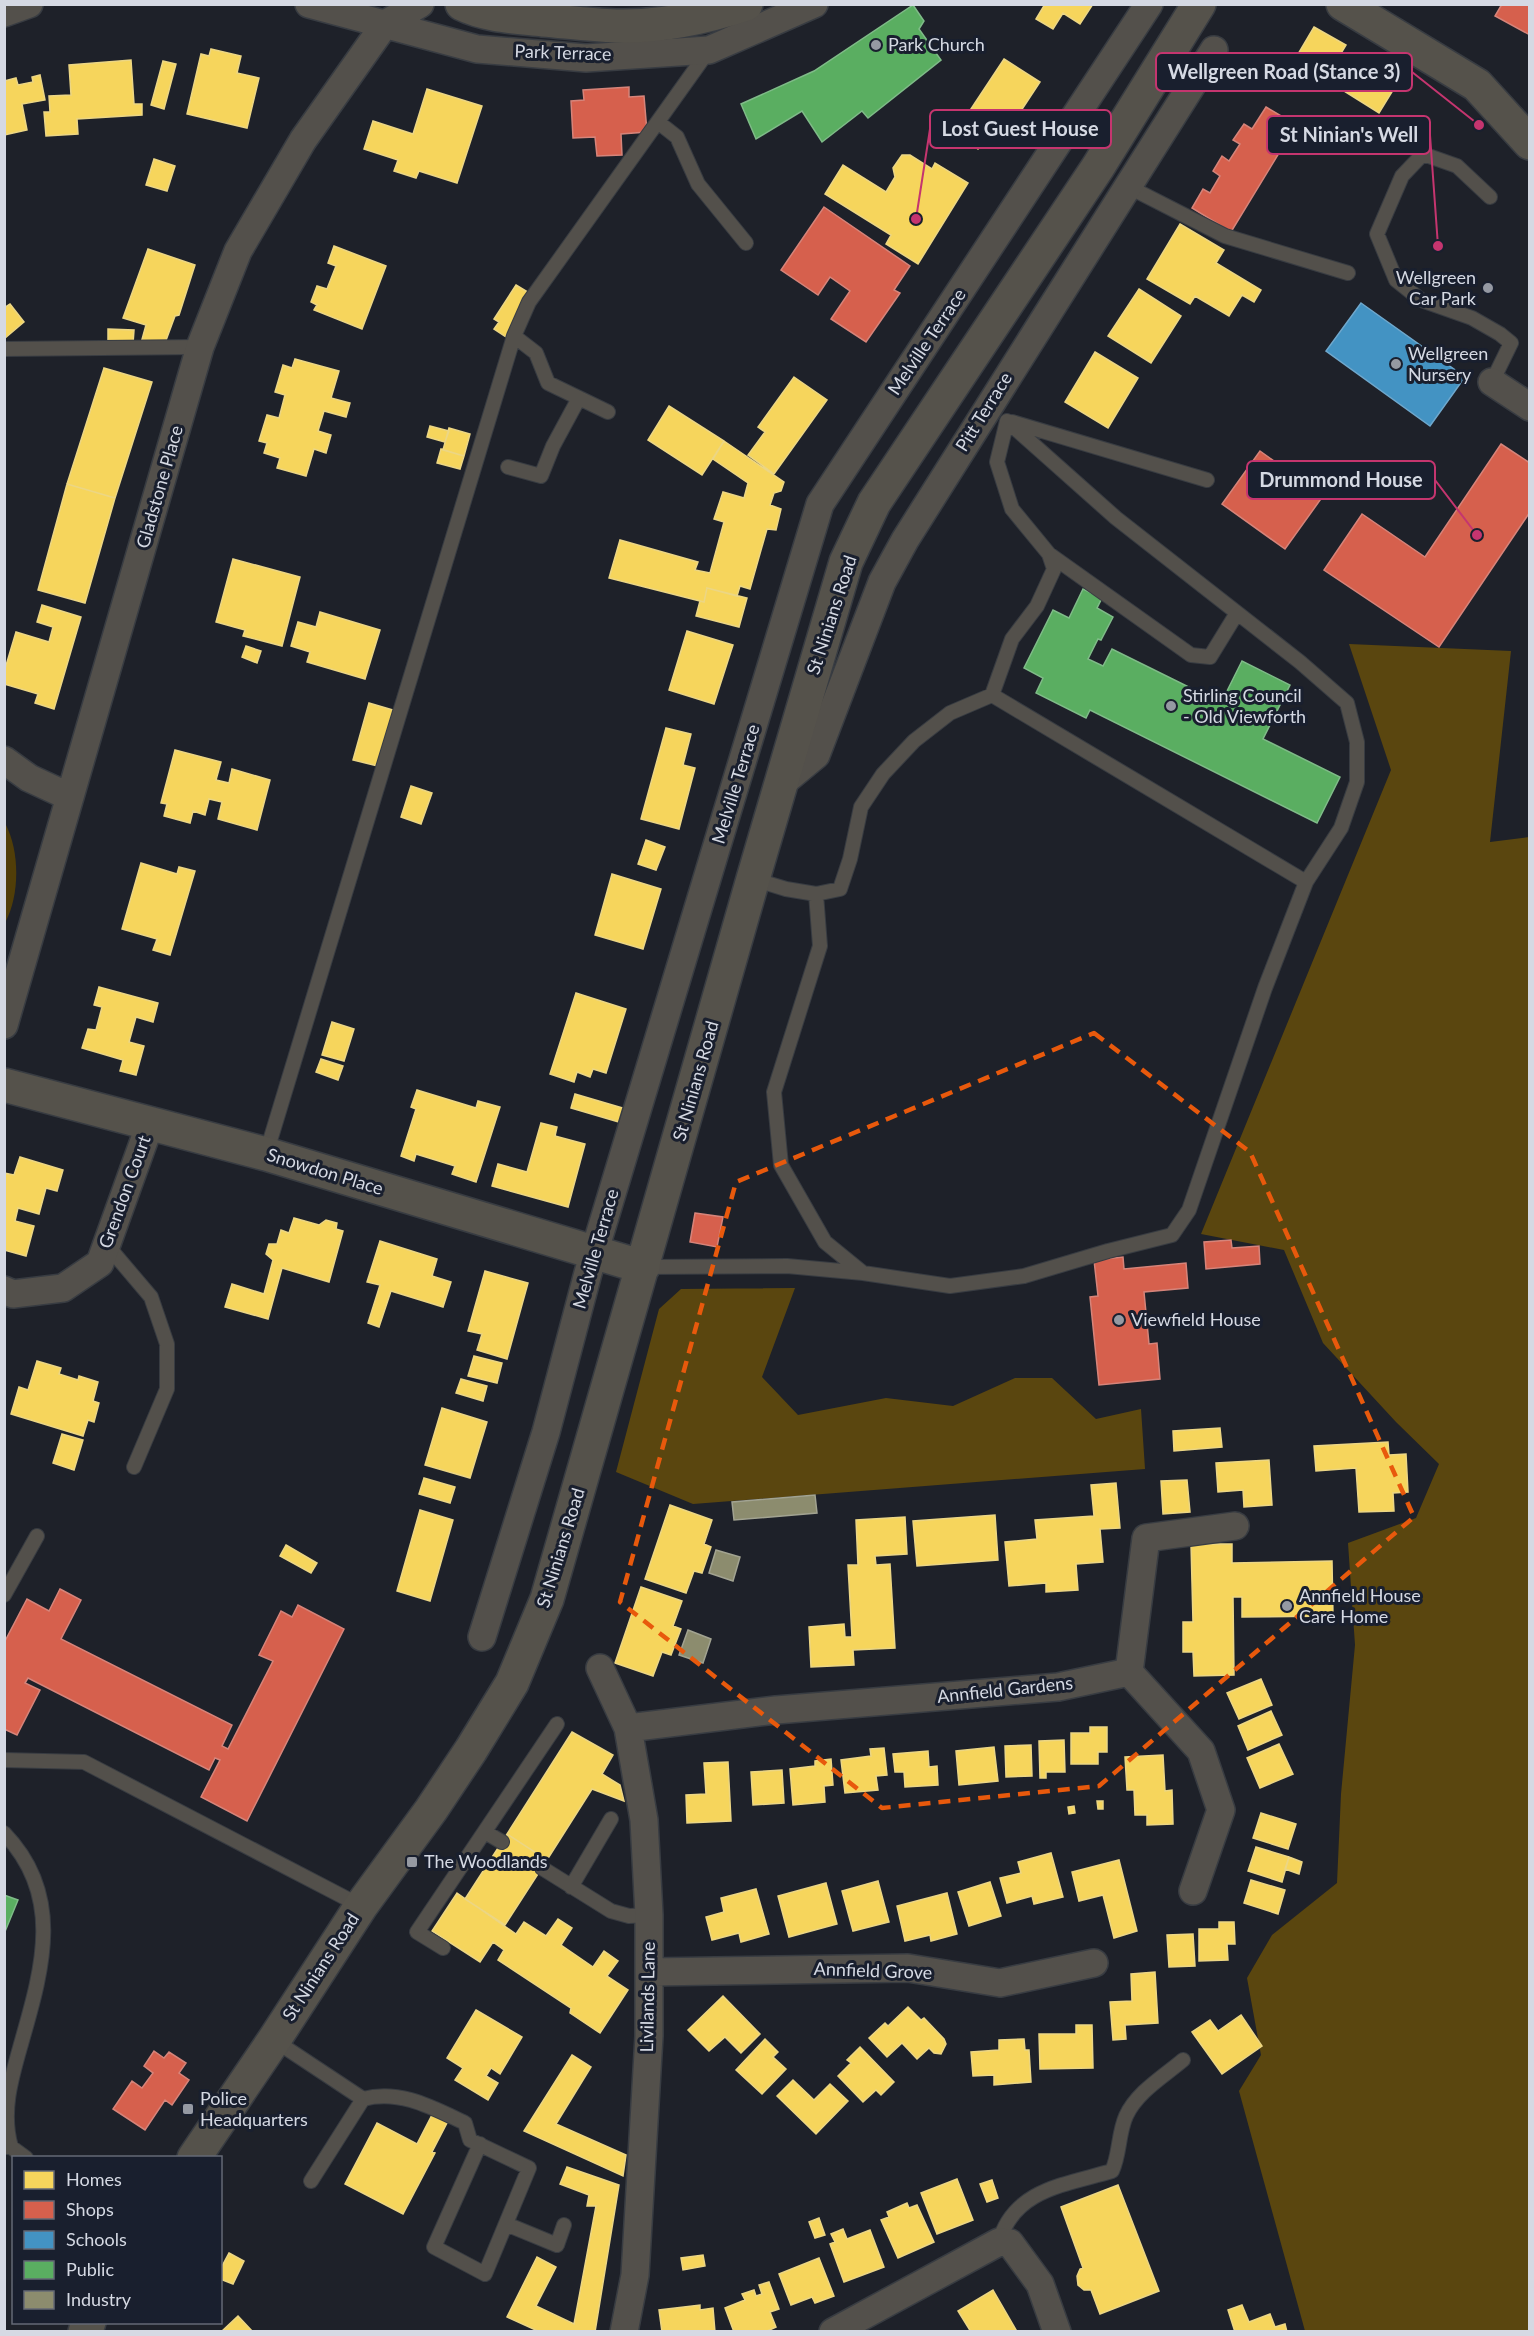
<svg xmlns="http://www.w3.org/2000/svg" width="1534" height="2336" font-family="Lato,sans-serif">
<rect width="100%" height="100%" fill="#1e2129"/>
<path fill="#513e08" d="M5,823C20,851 20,895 5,923Z"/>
<path fill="#5a460f" d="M1349,644L1511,651L1490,842L1529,837V2331H1305L1239,2091L1261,2055L1247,1978L1272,1935L1337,1883L1341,1794L1355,1645L1348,1543L1416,1518L1439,1464L1396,1422L1323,1343L1284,1250L1201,1234L1391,770Z
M795,1288L762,1377L798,1415L886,1398L953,1406L1015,1378H1052L1096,1419L1141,1409L1145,1469L693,1504L616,1472L659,1309L681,1289Z"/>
<path fill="#f6d55c" stroke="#ecd684" stroke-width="1.5" d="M1045,4H1093L1080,24L1063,13L1053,29L1036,19Z
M1314,27L1346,45L1319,90L1288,71Z
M211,49L241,56L237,73L259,78L247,128L187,114L201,54L209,56Z
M1355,55L1398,82L1379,113L1336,86Z
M1004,59L1040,82L1007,132L995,124L978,149L955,133Z
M131,60L134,104H142V115L77,119L78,134L46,136L44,112H50L49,96L71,95L69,65Z
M163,61L176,64L164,109L151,105Z
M40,75L45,100L22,104L27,130L4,135V81L16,78L18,85L33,82L32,77Z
M427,89L482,106L457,183L419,171L416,178L394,171L398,160L364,149L373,121L413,134Z
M902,155H910L932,169L935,163L968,183L918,264L886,244L891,235L825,194L843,165L886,192L895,177L893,168Z
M154,159L175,166L167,191L146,185Z
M1180,224L1224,250L1216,263L1261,290L1254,302L1242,295L1229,316L1195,296L1190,304L1147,279Z
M334,246L386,266L362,329L314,310L317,305L311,302L317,286L327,289L336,266L328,263Z
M148,249L195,265L179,315L175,316L165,343H141L146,325L123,318Z
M516,285L531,294L510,328L514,330L509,339L494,329L499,322L494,319Z
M1139,289L1181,316L1151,363L1108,336Z
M10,304L24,322L4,339V308Z
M108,329L134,330L133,344L108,343Z
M1095,352L1138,378L1108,428L1065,402Z
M295,359L339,371L331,398L350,403L346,417L324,411L318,431L331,435L326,453L314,449L306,476L277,468L280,458L264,453L267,443L259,441L267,415L279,418L285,395L275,392L283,365L292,368Z
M104,368L152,382L115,498L67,484Z
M794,377L827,400L774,474L748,455L765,432L758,427Z
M669,406L724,441L702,475L648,440Z
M430,426L449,431L445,442L427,437Z
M449,428L470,434L464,456L443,450Z
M724,441L784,482L781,491L774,493L770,505L781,509L776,530L767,529L750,589L740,586L737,596L707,588L704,602L609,578L620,540L698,562L695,570L710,573L724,522L714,519L723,492L744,498L748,483L713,459Z
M441,449L464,456L460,469L437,463Z
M67,484L115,498L85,603L38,590Z
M233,559L300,577L282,646L243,636L245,630L216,622Z
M707,588L747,598L739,627L696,616L700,601L704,602Z
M42,605L81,617L54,709L35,703L38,694L4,684V672L16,632L49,642L53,627L37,622Z
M320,612L380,630L365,679L307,662L310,652L291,646L298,622L316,627Z
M687,631L733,645L714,704L669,690Z
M246,646L261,651L257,663L242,657Z
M369,703L393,710L378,766L353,760Z
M666,728L691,734L683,765L695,768L679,829L641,819Z
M175,750L221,762L216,780L229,783L232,769L270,780L257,830L218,819L222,802L209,799L205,815L193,811L190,823L164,816L167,804L161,803Z
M411,786L432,793L421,824L401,817Z
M646,840L665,847L656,870L638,864Z
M141,863L177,874L179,867L195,871L170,955L153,950L157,939L122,929Z
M612,874L661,889L643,949L595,935Z
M99,987L158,1003L153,1022L136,1017L129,1042L144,1046L136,1075L120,1071L123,1060L82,1048L88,1029L96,1030L102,1007L94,1005Z
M576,993L626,1009L606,1073L593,1069L590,1077L577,1072L574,1082L550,1074Z
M332,1022L354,1029L344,1061L322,1055Z
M321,1059L343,1066L338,1080L316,1072Z
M417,1090L476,1108L478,1101L500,1107L476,1182L452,1174L455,1166L416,1154L414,1161L401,1156L416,1109L411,1107Z
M575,1094L633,1111L629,1125L571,1108Z
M541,1123L557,1127L555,1136L585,1144L568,1207L492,1186L498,1164L527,1172Z
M20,1157L63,1170L57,1191L46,1188L39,1214L18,1208L15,1221L34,1226L26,1256L4,1250V1173L14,1175Z
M294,1218L319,1225L326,1220L337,1223L336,1229L343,1231L329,1282L282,1268L268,1319L225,1307L232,1284L264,1294L273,1260L266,1254L269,1244H277L281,1230L289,1233Z
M380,1241L437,1259L432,1276L451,1282L443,1307L391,1291L379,1327L368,1323L380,1285L367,1282Z
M485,1271L528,1283L507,1359L477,1350L482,1334L468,1331Z
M474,1356L502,1363L497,1383L468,1376Z
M37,1361L61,1368L59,1374L78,1380L79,1376L98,1382L93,1401L99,1403L94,1422L88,1420L83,1436L11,1414L19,1387L28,1390Z
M461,1379L487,1386L483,1401L456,1393Z
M442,1408L487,1422L470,1478L425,1465Z
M1220,1428L1222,1447L1174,1451L1173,1431Z
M62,1434L83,1440L74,1470L53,1463Z
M1388,1442L1389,1455L1406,1454L1408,1492L1393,1493L1394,1511L1359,1512L1356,1468L1316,1471L1314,1446Z
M1269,1460L1272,1505L1244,1507L1243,1490L1218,1492L1216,1463Z
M424,1478L455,1487L450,1503L419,1494Z
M1187,1480L1190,1512L1163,1514L1161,1481Z
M1116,1483L1120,1528L1100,1529L1103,1562L1076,1564L1078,1590L1046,1592V1583L1009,1586L1005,1542L1037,1539L1035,1520L1094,1516L1091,1485Z
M670,1505L712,1520L704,1544L711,1547L702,1573L694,1571L686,1593L645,1579Z
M420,1510L453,1520L430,1601L397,1591Z
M995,1515L998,1560L917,1566L913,1521Z
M905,1517L907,1554L875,1556L876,1565L890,1564L895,1648L853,1650L854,1665L811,1667L809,1627L844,1624L845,1637H852L848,1565H858L856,1520Z
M1191,1544H1232V1563L1332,1561L1333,1616L1242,1617V1597H1233L1234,1675L1194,1676L1193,1652H1183V1622H1193Z
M286,1545L317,1563L311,1573L280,1556Z
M641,1587L682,1601L673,1626L681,1629L671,1655L662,1652L653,1676L615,1663Z
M1261,1679L1272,1705L1239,1719L1227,1693Z
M1271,1711L1282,1735L1248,1750L1238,1726Z
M1090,1727H1107V1752H1098V1764H1071V1733H1090Z
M572,1732L613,1755L602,1774L620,1785L624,1801L592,1789L547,1860L507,1834Z
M1064,1740L1065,1772H1046V1778H1040L1039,1741Z
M1279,1744L1293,1774L1260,1788L1247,1758Z
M1031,1745L1032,1776L1006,1777L1005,1746Z
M994,1747L998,1781L959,1785L956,1751Z
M884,1748L887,1775L876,1776L878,1790L845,1793L841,1760L871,1756L870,1749Z
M928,1751L929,1767L937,1766L938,1785L905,1787L904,1772H895L893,1754Z
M1163,1755L1165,1791L1172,1790L1173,1824L1147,1825V1815H1135L1134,1790H1127L1125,1757Z
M831,1759L833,1785L824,1786L825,1802L793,1805L790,1769L815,1766V1761Z
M728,1762L731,1821L687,1823L686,1795L706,1794L704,1763Z
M782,1770L784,1803L753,1805L751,1772Z
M1097,1801H1103V1809H1098Z
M1074,1806L1075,1813L1069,1814L1068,1807Z
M1261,1813L1296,1824L1288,1849L1253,1838Z
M507,1834L547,1860L505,1925L465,1899Z
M1256,1847L1289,1857L1282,1882L1248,1871Z
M1051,1853L1063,1897L1034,1904L1032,1896L1007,1903L1000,1878L1021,1873L1018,1862Z
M1289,1857L1302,1862L1299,1874L1285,1869Z
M1119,1860L1137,1931L1114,1938L1103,1895L1079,1901L1072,1872Z
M1251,1880L1285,1890L1278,1914L1244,1903Z
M878,1881L889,1922L853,1931L842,1891Z
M990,1882L1001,1916L969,1926L958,1892Z
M826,1883L837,1924L789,1937L778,1896Z
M756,1889L769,1934L741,1942L739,1933L712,1940L706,1917L724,1912L721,1898Z
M457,1893L516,1934L524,1922L546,1936L558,1919L572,1928L561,1945L593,1967L604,1951L618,1961L607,1976L628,1990L600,2033L570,2013L571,2008L498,1960L504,1950L493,1942L480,1962L432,1931Z
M947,1893L957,1934L931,1941L930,1935L905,1941L897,1906Z
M1219,1922H1234L1235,1944H1227L1228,1960L1199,1961V1929H1219Z
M1193,1934L1195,1966L1169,1967L1167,1935Z
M1155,1972L1158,2023L1125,2025L1126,2039L1113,2040L1110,2002L1132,2001L1131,1974Z
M723,1996L760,2034L741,2053L725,2037L709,2051L688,2030Z
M908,2007L921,2020L924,2018L944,2039L946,2044L941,2054L934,2053L929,2048L917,2059L902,2043L887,2057L869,2038L885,2023L888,2026Z
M476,2010L522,2037L500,2074L491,2068L486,2076L498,2083L488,2100L455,2080L463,2068L447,2058Z
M1241,2015L1262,2046L1222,2074L1192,2032L1210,2020L1218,2031Z
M1076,2025H1092L1093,2068L1040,2069L1039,2034H1076Z
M765,2039L778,2052L773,2057L786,2069L762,2094L736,2070Z
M1024,2039L1025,2050H1029L1031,2082L994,2085V2075L973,2076L971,2052L999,2050V2040Z
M860,2047L894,2082L881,2095L876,2090L863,2102L838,2076L851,2063L847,2060Z
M572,2055L591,2067L556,2124L626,2155L623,2176L524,2131Z
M793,2080L814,2100L830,2084L848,2101L816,2134L777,2096Z
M434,2111L449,2119L432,2152L435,2153L403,2214L345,2184L377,2123L417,2144Z
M567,2167L619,2185L595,2332H540L507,2317L537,2257L556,2267L536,2306L574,2324L596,2206H587L589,2195L560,2184Z
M957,2179L973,2220L937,2234L921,2193Z
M992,2180L998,2198L987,2202L980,2184Z
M1118,2185L1159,2291L1100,2314L1091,2290H1084L1078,2285L1077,2276L1080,2269L1083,2268L1061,2207Z
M907,2203L909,2208L917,2205L934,2242L898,2258L881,2220L889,2217L887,2212Z
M819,2218L825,2235L815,2238L809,2222Z
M843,2229L847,2239L870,2230L884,2267L844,2282L830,2244L835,2242L831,2234Z
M229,2253L244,2261L233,2284L220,2279V2270Z
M703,2255L705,2266L683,2270L681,2258Z
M819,2258L834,2296L815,2303L812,2297L791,2305L779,2274Z
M769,2282L779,2309L770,2312L776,2327L765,2332H734L725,2308L745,2300L742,2294L754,2290L756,2296L762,2294L759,2285Z
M993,2290L1016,2330L1014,2332H971L958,2311Z
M700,2305V2310L713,2308L715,2332H662L659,2310Z
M1242,2305L1249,2322L1270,2314L1275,2327L1285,2324L1287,2332H1235L1228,2310Z
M238,2316L253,2332H221Z"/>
<path fill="#d6604d" stroke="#d6847a" stroke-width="1.5" d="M1502,4H1530V35L1495,16Z
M629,87V97L644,96L647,132L621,134L622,155L597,156L595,137L573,138L571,101L584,100L583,90Z
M1266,107L1283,117L1277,127L1290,135L1231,232L1192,208L1203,189L1210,193L1220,176L1213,171L1222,156L1229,161L1240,144L1233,140L1244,124L1252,129Z
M824,207L910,266L894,290L900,293L866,342L831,319L850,291L830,277L818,295L781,270Z
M1501,444L1530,463V512L1439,647L1324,570L1362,514L1425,557Z
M1260,451L1323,496L1285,549L1222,504Z
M695,1213L723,1217L717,1247L690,1242Z
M1231,1240L1232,1248L1259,1246L1260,1264L1206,1269L1204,1242Z
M1123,1257L1124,1269L1186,1263L1188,1288L1144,1292L1149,1344L1157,1343L1160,1379L1099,1385L1090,1297L1098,1296L1094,1260Z
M60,1589L81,1600L61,1639L232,1725L222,1746L228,1749L273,1661L259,1655L281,1611L292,1617L298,1605L344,1629L247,1821L201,1797L220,1760L215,1758L209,1770L28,1678L25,1683L40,1690L17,1735L4,1729V1643L27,1599L49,1611Z
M154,2051L164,2058L169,2052L186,2063L179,2073L189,2080L172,2105L165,2100L145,2130L113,2109L132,2081L142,2088L153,2073L144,2066Z"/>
<path fill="#4393c3" stroke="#6fa8cd" stroke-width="1.5" d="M1361,303L1465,377L1430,426L1326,351Z"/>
<path fill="#5aae61" stroke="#7fbb88" stroke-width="1.5" d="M913,5L924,21L919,29L941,60L868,118L862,111L822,142L802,111L756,139L741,104L814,71Z
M1083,589L1102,598L1097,608L1113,617L1101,640L1098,639L1088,659L1103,666L1112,649L1221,703L1242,661L1290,685L1263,739L1340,777L1317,823L1090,710L1086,718L1036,693L1043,678L1024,668L1053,610L1069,618Z
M4,1895L18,1900L4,1934Z"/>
<path fill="#8c8c6e" stroke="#a2a391" stroke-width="1.5" d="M815,1495L817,1513L734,1520L732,1502Z
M716,1550L740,1557L733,1581L709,1573Z
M688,1630L711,1639L703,1663L679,1655Z"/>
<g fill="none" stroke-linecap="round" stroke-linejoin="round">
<g stroke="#383c42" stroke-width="16">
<path id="lane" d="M658,122L677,137L698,184L746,243
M1129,187L1225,236L1348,273
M1490,197L1457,166L1423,154L1402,176L1377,234L1396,280L1421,300L1472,318L1500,334L1511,343L1492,382
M514,336L536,353L548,383L608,412
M4,349L200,347
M1012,422L1207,480
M508,467L541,476L553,446L579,398
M1049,554L1191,655L1210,657L1237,613
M992,695L1012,639L1037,606L1054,569L1049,554L1012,509L997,462L1007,421L1116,518L1300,662L1347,703L1357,742V782L1341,828L1306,882
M753,879L786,889L816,894L820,946L774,1092L781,1165L825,1242L863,1273L950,1286L1024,1276L1108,1251L1172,1235L1189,1210L1265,988L1306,882L992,695L950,713L914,741L883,774L861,807L850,859L840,889L816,894
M266,1154L514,336L529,302L709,50
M106,1244L151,1297L167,1344V1389L134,1467
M643,1267L787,1266L863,1273
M4,1595L37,1536
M4,1760L84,1762L361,1906
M485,1832L502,1842
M4,1833C65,1896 42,1970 21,2044C11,2079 1,2112 11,2147
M542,1868L611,1911L629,1916L649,1915
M571,1887L611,1819
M443,1948L417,1932L557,1724
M274,2040L363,2099L311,2181
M363,2099C400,2089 433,2108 465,2123L470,2140L529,2168L485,2274L434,2247L480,2144
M4,2147H11L26,2158
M506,2224L557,2245L564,2225
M999,2242C1014,2189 1065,2185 1112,2171C1120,2154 1118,2134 1126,2116C1137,2092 1163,2077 1183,2060"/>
</g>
<g stroke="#383c42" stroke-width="30">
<path id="street" d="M309,4L477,49L586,58L709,50L814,4
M4,13L29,4
M1492,382L1530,407
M4,760L29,778L70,797
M781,784L816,755L882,582L905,540L1214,50
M4,1025L200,347L238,251L303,140L385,24L420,4
M4,1290L13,1294L63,1288L100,1263L150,1124
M482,1637L546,1432L588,1273L820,504L1149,4
M600,1668L628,1728L644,1820L649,1915V2036L635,2275L624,2332
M1129,1672L1146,1538L1235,1526
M628,1728L776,1710L1058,1687L1129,1672L1201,1751L1221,1810L1193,1891
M650,1972L908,1968L1000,1983L1094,1963
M833,2332L999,2242L1010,2243L1040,2284L1057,2332"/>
</g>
<g stroke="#383c42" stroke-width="36">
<path id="secondary" d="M462,4C486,16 516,17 543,20C567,22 591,25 616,26C660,27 704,18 746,4
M1343,4L1477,85L1530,143
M4,1085L266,1154L643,1267
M194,2158L274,2040L361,1906L431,1810L471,1750L512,1683L547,1599L753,879L846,562L874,503L1098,167L1199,4
M85,2332L89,2322"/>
</g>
<use href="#lane" stroke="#53504b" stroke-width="14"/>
<use href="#street" stroke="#53504b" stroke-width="27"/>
<use href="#secondary" stroke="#55524b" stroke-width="33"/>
</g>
<path fill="none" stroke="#e8590c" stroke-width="4.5" stroke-dasharray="12 8" stroke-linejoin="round" d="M1094,1033L1250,1152L1414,1517L1099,1786L882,1808L620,1602L736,1182Z"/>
<g fill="#9599a2" stroke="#191f2e" stroke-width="2">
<circle cx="876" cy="45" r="6"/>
<circle cx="1488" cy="288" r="6"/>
<circle cx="1396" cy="364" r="6"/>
<circle cx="1171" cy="706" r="6"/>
<circle cx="1119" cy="1320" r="6"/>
<circle cx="1287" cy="1606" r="6"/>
<rect x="406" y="1856" width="12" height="12" rx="3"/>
<rect x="182" y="2103" width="12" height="12" rx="3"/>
</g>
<g text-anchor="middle" stroke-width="6" stroke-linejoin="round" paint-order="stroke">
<g font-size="18" fill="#d5d9e3" stroke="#191f2e" text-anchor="start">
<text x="888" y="51">Park Church</text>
<text x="1476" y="284" text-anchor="end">Wellgreen<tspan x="1476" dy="21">Car Park</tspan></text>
<text x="1408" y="360">Wellgreen<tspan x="1408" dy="21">Nursery</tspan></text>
<text x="1183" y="702">Stirling Council<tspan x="1183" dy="21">- Old Viewforth</tspan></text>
<text x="1131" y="1326">Viewfield House</text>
<text x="1299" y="1602">Annfield House<tspan x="1299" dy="21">Care Home</tspan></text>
<text x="424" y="1868">The Woodlands</text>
<text x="200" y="2105">Police<tspan x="200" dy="21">Headquarters</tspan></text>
</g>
<g font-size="18" fill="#d5d9e3" stroke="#191f2e">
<text transform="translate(563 53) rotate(2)" y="6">Park Terrace</text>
<text transform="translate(927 342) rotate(-56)" y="6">Melville Terrace</text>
<text transform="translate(984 412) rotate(-58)" y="6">Pitt Terrace</text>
<text transform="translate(160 487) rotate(-74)" y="6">Gladstone Place</text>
<text transform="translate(832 615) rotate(-72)" y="6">St Ninians Road</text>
<text transform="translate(736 784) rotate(-73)" y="6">Melville Terrace</text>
<text transform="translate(696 1081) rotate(-74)" y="6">St Ninians Road</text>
<text transform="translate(325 1172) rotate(17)" y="6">Snowdon Place</text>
<text transform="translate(125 1192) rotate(-70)" y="6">Grendon Court</text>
<text transform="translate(596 1249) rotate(-74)" y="6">Melville Terrace</text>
<text transform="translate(561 1548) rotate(-73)" y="6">St Ninians Road</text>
<text transform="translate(1005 1690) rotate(-6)" y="6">Annfield Gardens</text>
<text transform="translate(321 1967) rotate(-57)" y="6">St Ninians Road</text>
<text transform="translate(873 1971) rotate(2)" y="6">Annfield Grove</text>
<text transform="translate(648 1997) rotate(-89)" y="6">Livilands Lane</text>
</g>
</g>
<path fill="none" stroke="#c5356f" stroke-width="2" d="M1479 125L1412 72M916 219L930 129M1438 246L1430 135M1477 535L1435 480"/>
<g fill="#c5356f" stroke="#191f2e" stroke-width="2">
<circle cx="1479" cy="125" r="6"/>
<circle cx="916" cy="219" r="6"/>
<circle cx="1438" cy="246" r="6"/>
<circle cx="1477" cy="535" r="6"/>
</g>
<g fill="#191f2e" stroke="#c5356f" stroke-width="2">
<rect x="1156" y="53" width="256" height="38" rx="6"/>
<rect x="930" y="110" width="181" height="38" rx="6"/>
<rect x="1267" y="116" width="163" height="38" rx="6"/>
<rect x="1247" y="461" width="188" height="38" rx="6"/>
</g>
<g font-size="20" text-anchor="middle" font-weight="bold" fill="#d5d9e3">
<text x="1284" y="79">Wellgreen Road (Stance 3)</text>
<text x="1020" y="136">Lost Guest House</text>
<text x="1349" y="142">St Ninian's Well</text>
<text x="1341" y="487">Drummond House</text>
</g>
<rect width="1534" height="2336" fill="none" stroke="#d5d9e3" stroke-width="12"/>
<rect x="12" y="2156" width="210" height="168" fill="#191f2e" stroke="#646976" stroke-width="1.5"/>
<rect x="24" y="2171" width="30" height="18" fill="#f6d55c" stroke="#646976" stroke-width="1.5"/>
<text x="66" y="2186" font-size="18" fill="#d5d9e3">Homes</text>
<rect x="24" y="2201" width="30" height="18" fill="#d6604d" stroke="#646976" stroke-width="1.5"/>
<text x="66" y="2216" font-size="18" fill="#d5d9e3">Shops</text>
<rect x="24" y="2231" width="30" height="18" fill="#4393c3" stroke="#646976" stroke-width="1.5"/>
<text x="66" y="2246" font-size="18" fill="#d5d9e3">Schools</text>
<rect x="24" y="2261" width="30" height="18" fill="#5aae61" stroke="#646976" stroke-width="1.5"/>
<text x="66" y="2276" font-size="18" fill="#d5d9e3">Public</text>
<rect x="24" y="2291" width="30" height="18" fill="#8c8c6e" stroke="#646976" stroke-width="1.5"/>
<text x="66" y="2306" font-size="18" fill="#d5d9e3">Industry</text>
</svg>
